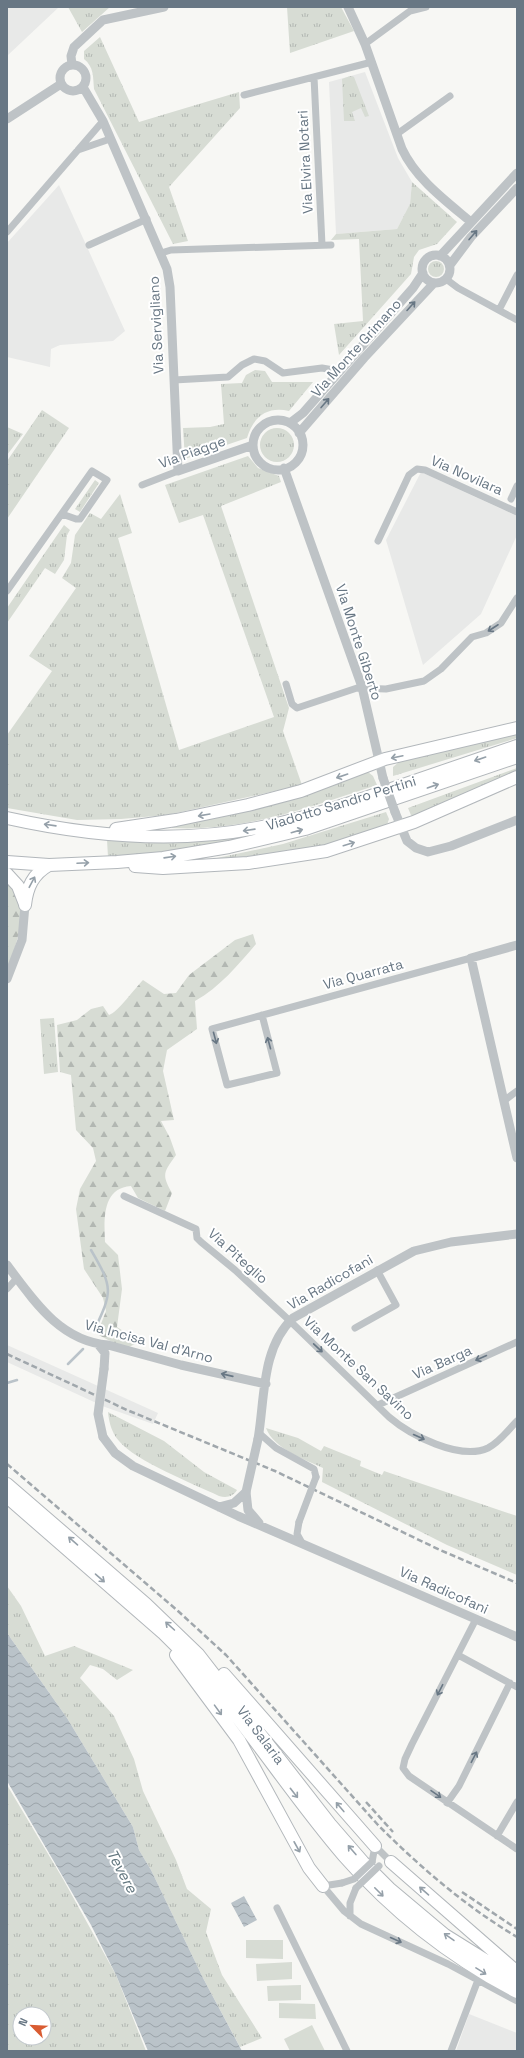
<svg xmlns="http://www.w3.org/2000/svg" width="524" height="2058" font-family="'Space Grotesk',sans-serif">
<defs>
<pattern id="grass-tufts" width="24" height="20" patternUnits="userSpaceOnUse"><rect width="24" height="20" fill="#d7dcd4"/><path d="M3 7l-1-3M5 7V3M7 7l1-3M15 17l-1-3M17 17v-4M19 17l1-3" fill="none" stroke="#b2b7b2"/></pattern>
<pattern id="forest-firs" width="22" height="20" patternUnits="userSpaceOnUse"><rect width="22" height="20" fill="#d7dcd4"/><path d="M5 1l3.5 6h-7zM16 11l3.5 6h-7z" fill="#b2b7b2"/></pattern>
<pattern id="water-waves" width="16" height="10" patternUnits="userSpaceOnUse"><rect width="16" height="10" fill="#bac3c9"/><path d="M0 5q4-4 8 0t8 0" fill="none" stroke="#9ba3a9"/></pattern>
</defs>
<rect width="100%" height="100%" fill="#f7f7f4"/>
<path fill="#e8e9e8" d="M7,7H59L7,56Z
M365,72L398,158L412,182L410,205L397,229L336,234L329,82Z
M59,185L125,331L113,341L60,345L51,349L50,367L7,357V243Z
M421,472L517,516V535L481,614L423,665L386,540Z
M7,1345L158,1413L153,1424L105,1407L7,1362Z
M469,2014L517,2033V2051H456Z"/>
<path fill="url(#grass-tufts)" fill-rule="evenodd" d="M68,7H110L82,32Z
M287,7H341L354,31L290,53Z
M100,37L139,122L239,92L240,108L169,187L188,241L173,244L94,89C93,77 94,67 84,59V51Z
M350,76L354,77L369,116L365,117L361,108L352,112L355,121H344L342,79Z
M412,182L457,222L437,244L419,250L414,257L411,274L339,355L334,324L363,321L359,239L331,240L336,234L397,229L410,204Z
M428 269a8 8 0 1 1 16 0a8 8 0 1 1-16 0Z
M255,370L265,371L272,382H313L289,411C267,406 253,417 247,438L185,459L183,428L210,427L224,424L221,384L242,383L246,375Z
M42,410L69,428L7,519V461Z
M7,427L23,434L7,455Z
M260 445a17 17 0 1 1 34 0a17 17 0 1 1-34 0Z
M248,456L258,468L279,476L281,482L221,506L289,708L283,731L302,785L167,815L121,819L77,820L7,808V735L52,671L29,656L76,588L62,578L71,563L75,535L90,513L101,519L120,494L132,533L118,538L179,750L274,717L203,515L179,523L165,485Z
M95,480L99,483L80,512L75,509Z
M64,525L70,530L67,535L64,560L55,574L45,568L7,623V608Z
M517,734V738L393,776V767L399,762Z
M517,768V774L413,820L408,808Z
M368,772L373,776L377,785C311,807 242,832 172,828V825Z
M386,812L389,819L387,825L314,850L217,861V858L283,844Z
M260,832L261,836L173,852L108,857L107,840L152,843Z
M54,1018L58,1072L44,1074L40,1019Z
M108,1412L164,1441L204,1472L237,1490C233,1497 226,1498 219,1496C194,1484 135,1461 119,1441C112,1433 109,1423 108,1412Z
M266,1428L298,1438L321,1451L324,1446L361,1461L360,1466L382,1475L384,1471L517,1516V1575L447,1545L322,1482L323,1468C304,1459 274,1449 266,1428Z
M7,1586L21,1606L45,1656L74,1646L133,1670L117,1680L103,1669L90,1665L80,1678L114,1716L134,1759L143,1791L176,1860L187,1889L211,1909L206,1932L222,1975L262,2038L240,2047L203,1978L151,1870L139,1850L133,1827L67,1718L7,1633Z
M7,1785L63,1879L116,1975L146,2051H7ZM20,2014H44V2038H20Z"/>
<path fill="url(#forest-firs)" d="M7,880C32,907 17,941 7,971Z
M253,934L256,944C238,965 220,987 195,1001L197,1029L167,1050L163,1071L174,1120L161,1121L170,1138L176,1155C164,1172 161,1174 172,1193L165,1211L138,1198L131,1186C102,1188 104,1219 105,1242L118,1255L122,1289L117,1327L134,1338L135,1344L125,1349L97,1334L106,1311L103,1298L84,1269L76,1209L80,1189L96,1161L93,1148L76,1130L71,1075L60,1072L57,1025L77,1020L91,1009L103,1006L109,1015C117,1013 136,987 143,980L164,994L176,993L189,975L235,940Z"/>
<path fill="#d7dcd4" d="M246,1940H283V1959L246,1958Z
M292,1962V1979L257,1981L256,1964Z
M301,1985V2000L268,2001L267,1986Z
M279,2003L315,2004L316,2019L279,2018Z
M312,2025L325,2051H290L284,2039Z"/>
<path fill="url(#water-waves)" d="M7,1633L67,1718L133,1827L139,1850L151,1870L203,1978L242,2051H148L116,1975L91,1925L7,1781Z
M244,1896L257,1920L244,1927L231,1903Z"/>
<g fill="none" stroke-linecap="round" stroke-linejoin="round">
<path stroke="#bac3c9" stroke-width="2.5" d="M91,1250C114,1289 112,1292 94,1331
M68,1364L83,1349
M7,1383L17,1380"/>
<g stroke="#b2b7bb" stroke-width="14">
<path id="primary" d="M7,818C88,836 175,844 257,828C297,821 335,808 374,795C421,779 469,762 517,746
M116,829L176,820L248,805L301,791L385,759L517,728
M7,862L49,865L117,862L163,858L229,847L305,829L517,757
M135,866L163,868L248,863L326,851L414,822L517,777
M7,874L18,886L25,904
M25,905C27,887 33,874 49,865
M7,1484L146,1604L198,1654L330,1824L363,1862L389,1888L445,1935L517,1980
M7,1497L163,1633C232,1699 282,1784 344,1856C392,1911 452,1958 517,1992
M176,1655L239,1740L309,1868L323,1886
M224,1674L375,1846
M391,1862L517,1972"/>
</g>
<path stroke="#bec3c6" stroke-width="7" d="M365,44L410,11L426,7
M314,77L322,245
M244,95L372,62
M397,134L450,96
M78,150L110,139
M7,232L103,121
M89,245L147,219
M161,253L171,250L331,245
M446,279L458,288L517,320
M499,310L517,275
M174,380L228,377L242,365L254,359L265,361L283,373L322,368L339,371
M142,485L178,471
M511,499L517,486
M378,541L409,475L417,469L425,470L517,512
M7,591L92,471L107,480L80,519H76L62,514
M286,684L292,704L297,708L357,688L386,689L424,681L441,669L472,637L486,633L501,623L517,598
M262,1015L277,1073L227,1085L212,1029L471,958
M505,1100L517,1091
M124,1196L196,1229L197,1238L201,1242L235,1270L290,1321L389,1417C410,1435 460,1461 488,1448C500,1442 508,1430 517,1421
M7,1289L17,1278
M355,1328L396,1305L377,1270
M378,1405L517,1342
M259,1433L276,1448L314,1469L316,1477
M299,1522L297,1534L302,1543
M476,1619L412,1744L405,1759L403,1768L409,1776L517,1849
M458,1655L517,1687
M447,1803L459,1786L510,1683
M497,1836L517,1802
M375,1846L391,1862
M372,1862L375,1846
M323,1886L344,1911L361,1924L448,1964L517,2001
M323,1886L342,1883
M277,1908L347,2051
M350,1916V1903L356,1888
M451,2051L478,1980"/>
<path stroke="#bec3c6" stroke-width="9" d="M348,7L365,44L402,149C416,179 446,201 471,222
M60 78a13 13 0 1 1 26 0a13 13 0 1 1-26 0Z
M72,65L71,56L74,47L103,20L164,7
M83,87L103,121L167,269L170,287L178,471L253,445
M7,119L61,84
M422 269a14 14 0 1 1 28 0a14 14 0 1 1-28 0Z
M440,256L517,173
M450,265L471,237L517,188
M253 445a25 25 0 1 1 50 0a25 25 0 1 1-50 0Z
M290,423L303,413L413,288L423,273
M299,433L364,358L434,283
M284,468L362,687L383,778
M395,812L407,841L416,848L428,852L451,846L517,820
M517,945L471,958L517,1158
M7,979L22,940L25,905
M7,1265C34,1301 60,1341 108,1345L181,1365L266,1384
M98,1344L105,1353L104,1369
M103,1437L115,1453L133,1466L238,1516L517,1637
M258,1439C265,1399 261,1348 293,1318L414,1251L451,1242L517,1234
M246,1492L248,1510L259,1523
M219,1507L234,1503L246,1492"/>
<use href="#primary" stroke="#fff" stroke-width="12"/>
<path stroke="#a0a7ac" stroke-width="2.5" stroke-dasharray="6 3" stroke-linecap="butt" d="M7,1354L127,1410L275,1471L440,1550L517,1583
M7,1464L178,1611L226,1655L378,1825C420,1867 465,1906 517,1937
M366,1802L393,1832
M462,1892L517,1929"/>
<path stroke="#bec3c6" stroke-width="7" d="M299,1522L316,1477
M342,1883L354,1879L372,1862
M356,1888L379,1866"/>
<path stroke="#bec3c6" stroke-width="9" d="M383,778L395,812
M103,1437L98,1414L104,1369
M246,1492L258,1439"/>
</g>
<defs><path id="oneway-shaft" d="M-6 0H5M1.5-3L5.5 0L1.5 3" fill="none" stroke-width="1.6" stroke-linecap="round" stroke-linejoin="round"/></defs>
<g stroke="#687784">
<use href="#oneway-shaft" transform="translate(473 235) rotate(-49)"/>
<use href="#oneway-shaft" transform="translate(411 306) rotate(-48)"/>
<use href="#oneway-shaft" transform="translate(325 403) rotate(-49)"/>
<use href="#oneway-shaft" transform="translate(493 628) rotate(147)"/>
<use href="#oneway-shaft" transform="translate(215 1038) rotate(75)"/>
<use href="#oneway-shaft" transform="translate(269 1043) rotate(-105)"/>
<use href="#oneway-shaft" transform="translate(318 1348) rotate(43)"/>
<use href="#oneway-shaft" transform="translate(481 1358) rotate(156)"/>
<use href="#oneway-shaft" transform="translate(227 1375) rotate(-167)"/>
<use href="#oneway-shaft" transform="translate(419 1437) rotate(24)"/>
<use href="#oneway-shaft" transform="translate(440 1690) rotate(117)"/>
<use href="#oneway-shaft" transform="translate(474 1757) rotate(-63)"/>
<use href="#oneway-shaft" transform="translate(436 1794) rotate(35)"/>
<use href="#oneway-shaft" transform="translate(396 1940) rotate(24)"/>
</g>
<g stroke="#95a0a9">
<use href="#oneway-shaft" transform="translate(397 757) rotate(168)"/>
<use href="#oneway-shaft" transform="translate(480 759) rotate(161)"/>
<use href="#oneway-shaft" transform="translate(342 776) rotate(161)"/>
<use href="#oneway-shaft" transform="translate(433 786) rotate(-19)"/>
<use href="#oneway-shaft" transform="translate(204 815) rotate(170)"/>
<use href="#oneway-shaft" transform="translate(50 825) rotate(-172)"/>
<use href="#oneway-shaft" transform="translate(249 830) rotate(172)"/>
<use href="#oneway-shaft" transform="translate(297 831) rotate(-16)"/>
<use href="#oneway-shaft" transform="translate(349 844) rotate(-17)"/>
<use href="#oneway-shaft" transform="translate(170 857) rotate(-8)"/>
<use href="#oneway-shaft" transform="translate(83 863) rotate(-3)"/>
<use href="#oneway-shaft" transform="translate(32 882) rotate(-62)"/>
<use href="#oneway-shaft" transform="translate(73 1541) rotate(-139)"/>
<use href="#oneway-shaft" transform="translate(100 1578) rotate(41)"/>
<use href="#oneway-shaft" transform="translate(170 1626) rotate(-138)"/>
<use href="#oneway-shaft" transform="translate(218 1710) rotate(54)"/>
<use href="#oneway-shaft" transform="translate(294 1793) rotate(52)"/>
<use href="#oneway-shaft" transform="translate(340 1807) rotate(-130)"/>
<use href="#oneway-shaft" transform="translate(297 1847) rotate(61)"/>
<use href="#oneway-shaft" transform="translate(352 1850) rotate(-131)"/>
<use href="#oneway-shaft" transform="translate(424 1891) rotate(-139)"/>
<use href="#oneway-shaft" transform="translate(379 1892) rotate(45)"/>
<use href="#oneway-shaft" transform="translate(449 1937) rotate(-145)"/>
<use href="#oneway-shaft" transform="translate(481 1971) rotate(32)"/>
</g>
<g text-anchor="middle" stroke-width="4" stroke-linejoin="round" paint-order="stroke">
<g font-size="14" fill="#687784" stroke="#fff">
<text transform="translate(305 162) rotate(-93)" y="5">Via Elvira Notari</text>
<text transform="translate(156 325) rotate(-93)" y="5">Via Servigliano</text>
<text transform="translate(356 348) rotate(-48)" y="5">Via Monte Grimano</text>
<text transform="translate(192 452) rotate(-20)" y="5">Via Piagge</text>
<text transform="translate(467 475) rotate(24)" y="5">Via Novilara</text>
<text transform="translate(359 642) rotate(72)" y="5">Via Monte Giberto</text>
<text transform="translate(341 803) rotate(-17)" y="5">Viadotto Sandro Pertini</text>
<text transform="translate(363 974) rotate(-15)" y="5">Via Quarrata</text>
<text transform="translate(238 1256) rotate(42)" y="5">Via Piteglio</text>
<text transform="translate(330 1282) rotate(-30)" y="5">Via Radicofani</text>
<text transform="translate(149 1341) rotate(15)" y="5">Via Incisa Val d'Arno</text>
<text transform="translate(442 1362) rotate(-24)" y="5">Via Barga</text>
<text transform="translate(359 1368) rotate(43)" y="5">Via Monte San Savino</text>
<text transform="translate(444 1590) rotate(24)" y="5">Via Radicofani</text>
<text transform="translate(261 1735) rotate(53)" y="5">Via Salaria</text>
</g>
<g font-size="15" font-style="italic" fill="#63777f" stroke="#fff">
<text transform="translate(122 1871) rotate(62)" y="5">Tevere</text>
</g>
</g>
<rect width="524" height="2058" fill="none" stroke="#687784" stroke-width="16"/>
<g transform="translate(32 2026) rotate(294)"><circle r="19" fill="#ffffff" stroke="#c3c9ce"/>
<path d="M0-3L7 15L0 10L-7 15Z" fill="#d95c32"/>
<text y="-6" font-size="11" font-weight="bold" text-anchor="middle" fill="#687784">N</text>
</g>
</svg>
